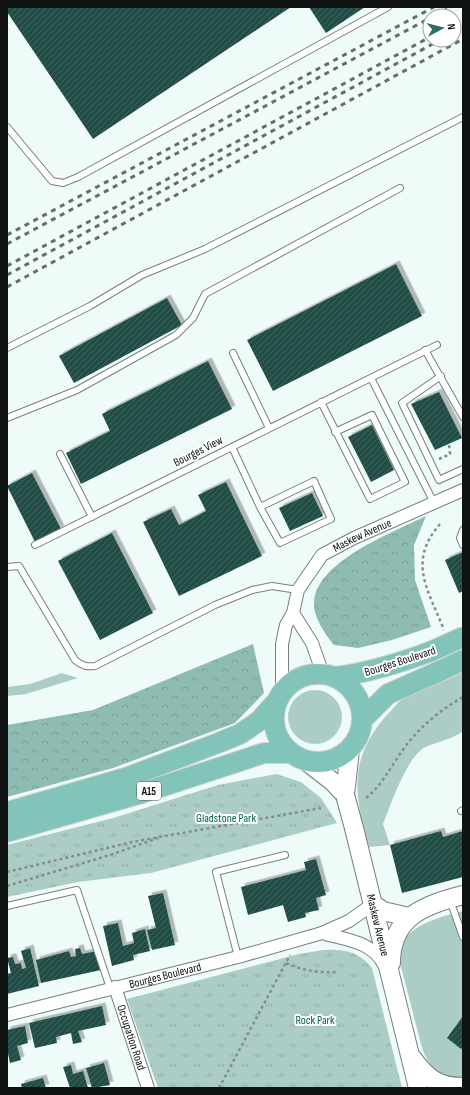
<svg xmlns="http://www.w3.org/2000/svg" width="470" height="1095" font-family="'Sofia Sans Condensed',sans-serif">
<defs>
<pattern id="forest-crowns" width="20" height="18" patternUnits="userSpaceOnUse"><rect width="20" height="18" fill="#8ebcb2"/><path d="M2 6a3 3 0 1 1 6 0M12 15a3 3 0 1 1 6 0" fill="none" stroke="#79a198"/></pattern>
<pattern id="park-tufts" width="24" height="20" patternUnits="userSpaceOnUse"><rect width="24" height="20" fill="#accdc6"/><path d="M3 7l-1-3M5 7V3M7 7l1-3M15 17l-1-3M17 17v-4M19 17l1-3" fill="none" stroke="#93afa9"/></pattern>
<pattern id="building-hatch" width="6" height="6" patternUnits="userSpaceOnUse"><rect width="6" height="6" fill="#224e47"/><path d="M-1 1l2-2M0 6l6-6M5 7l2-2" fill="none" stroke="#40635e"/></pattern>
<filter id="shadow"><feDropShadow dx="3.5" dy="-3.5" stdDeviation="0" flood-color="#0004"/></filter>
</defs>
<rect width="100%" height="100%" fill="#eefbf8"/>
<path fill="#accdc6" d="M463,669V731C451,741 429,743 421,750C405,763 391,804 383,824L390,845L369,847C354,796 348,759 386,716C395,706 405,694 418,688C432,680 448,675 463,669Z
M62,673L78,678L26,694L7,696V687L30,684Z
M288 717a27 27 0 1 1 54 0a27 27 0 1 1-54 0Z
M463,911V1079C440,1077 430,1070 422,1048L398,955C401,926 440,917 463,911Z"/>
<path fill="url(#forest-crowns)" d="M426,516L414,545L415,580L431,627L392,640L358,648L334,645C326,635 314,618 314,605C313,562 394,532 426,516Z
M253,644L264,693L235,723L113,768L7,797V725L93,710Z"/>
<path fill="url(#park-tufts)" d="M276,774L301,782L321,798L337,823L151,873L78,882L7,897V845L113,818L218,785Z
M323,950C343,949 359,951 372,968L402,1088H158L127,999L299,954Z"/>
<path fill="url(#building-hatch)" filter="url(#shadow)" d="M7,7H291L93,139L7,12Z
M309,7H365L326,33Z
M396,264L422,316L273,391L247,340Z
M167,298L182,325L74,383L59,356Z
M208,361L232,409L81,484L66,453L110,431L102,414Z
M439,392L462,438L435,450L411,404Z
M372,425L394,470L371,482L348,437Z
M32,473L61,529L35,542L7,486Z
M226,482L262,556L179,596L143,522L171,509L179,525L193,518L206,511L198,495Z
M312,493L323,516L290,531L279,508Z
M112,533L153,613L100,640L58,561Z
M463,552V591L459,593L445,560Z
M441,831L443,837L463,831V877L402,893L390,845Z
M316,859L326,895L316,898L319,910L305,913L306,917L288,922L283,905L248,915L241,887L306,870L304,862Z
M163,893L175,945L152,950L147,930L156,928L148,896Z
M118,923L123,946L134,943L132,933L145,929L150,951L133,955L134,960L112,966L103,926Z
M30,948L39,986L7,994V974L11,973L7,958L13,957L15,964L21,963L22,969L26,968L21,951Z
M80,948L82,954L97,951L101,970L41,983L36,960L69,951L71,957L76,956L75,949Z
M102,1006L106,1025L78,1031L82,1042L73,1044L71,1033L56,1037L57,1043L35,1048L29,1023Z
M463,1016V1046L461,1049L447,1038Z
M25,1026L28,1043L17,1046L21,1060L10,1063L7,1049V1030Z
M104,1063L110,1085L92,1088L86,1068Z
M71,1065L73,1074L83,1071L88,1088H70L63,1067Z
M43,1078L46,1088H22L21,1084Z"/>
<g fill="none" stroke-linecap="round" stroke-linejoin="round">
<g stroke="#75807d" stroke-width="8">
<path id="lane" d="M7,127L52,181L63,183L78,177L388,7
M7,348L90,306L142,275L205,249L463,117
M425,350L463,417
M233,353L269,428
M441,376L402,403L439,480L463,469
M371,378L434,503
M321,402L370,499L405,482L372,415L335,432
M7,418L77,390L176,335L193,318L205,294L400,188
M232,447L260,507L280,543L331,519L314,481L260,507
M60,454L92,517
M463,530L460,538L463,545
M35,545L437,345
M7,567L19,566L75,660C82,666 87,667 95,666L215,605L252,590L272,586L298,590
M461,811L463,810
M450,900L463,937
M7,906L77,890L110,988
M238,957L216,872L285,855"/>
</g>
<g stroke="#75807d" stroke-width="14">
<g id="street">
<path d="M293,613L312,643L323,674"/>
<path id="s1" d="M282,692V644L286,625L293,613L298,590L322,555L354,538L463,490"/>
<path d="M322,933C346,940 372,941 384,965"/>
<path id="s2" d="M115,987L148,1088"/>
<path id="s3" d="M7,1015L238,957L322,933L349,921L373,904"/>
</g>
</g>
<g stroke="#75807d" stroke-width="20">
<g id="secondary">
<path d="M306,761L333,782L345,795"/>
<path d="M345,795L350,750"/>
<path id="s4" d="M354,828L418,1088"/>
<path d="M373,904L383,911L409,917"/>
<path d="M391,963C391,917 424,905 463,895"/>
<path d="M413,1059C427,1078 438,1087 463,1087"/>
</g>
</g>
<g stroke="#d4d5d4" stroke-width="22">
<path id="primary" d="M274 718a44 44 0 1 1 88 0a44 44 0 1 1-88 0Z
M334,677C369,673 400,663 432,651
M362,720L388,694L442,670
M7,812L128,777L218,743L240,734L259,721L277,701
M7,832L139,794L264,753H290"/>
</g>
<path stroke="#848d8b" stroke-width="2.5" stroke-dasharray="3 3" stroke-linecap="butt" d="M439,459L450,454L449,444
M440,524C407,562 428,589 444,630
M366,798C381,786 389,770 400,754C417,729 437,712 463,697
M7,872L132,842L321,808
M7,886L110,855L158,838
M286,963C304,971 319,973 338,972
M219,1088L290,955"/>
<use href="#lane" stroke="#fff" stroke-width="6"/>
<use href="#street" stroke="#fff" stroke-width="12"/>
<use href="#secondary" stroke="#fff" stroke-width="18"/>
<use href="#primary" stroke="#83c4ba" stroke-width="20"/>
<path stroke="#666e6c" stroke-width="3" stroke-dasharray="5 5" stroke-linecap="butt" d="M434,16L451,7
M454,25L463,20
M454,33L463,28
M7,235L434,7
M7,244L430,18
M7,266L430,37
M7,275L440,40
M7,287L463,39"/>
<g stroke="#75807d" stroke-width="20" stroke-linecap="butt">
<path id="secondary-bridge" d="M345,795L354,828"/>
</g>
<g stroke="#d4d5d4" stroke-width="22" stroke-linecap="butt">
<path id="primary-bridge" d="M432,651L463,637
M442,670L463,660"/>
</g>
<use href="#secondary-bridge" stroke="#fff" stroke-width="18"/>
<use href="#primary-bridge" stroke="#83c4ba" stroke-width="20"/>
</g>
<g text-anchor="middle" stroke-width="4" stroke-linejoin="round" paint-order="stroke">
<rect fill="#fff" stroke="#565a59" stroke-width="1" x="137" y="782" width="24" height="18" rx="3"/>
<g font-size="11" font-weight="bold" fill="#0e1312">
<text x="149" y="795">A15</text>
</g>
<g font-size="12" fill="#0e1312" stroke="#fff">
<text transform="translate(198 451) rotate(-27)" y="4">Bourges View</text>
<text dy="4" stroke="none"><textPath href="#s1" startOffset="192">Maskew Avenue</textPath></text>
<text transform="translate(400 661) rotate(-18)" y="4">Bourges Boulevard</text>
<text dy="4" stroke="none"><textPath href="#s4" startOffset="100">Maskew Avenue</textPath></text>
<text dy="4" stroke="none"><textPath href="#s3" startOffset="163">Bourges Boulevard</textPath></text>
<text dy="4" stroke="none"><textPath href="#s2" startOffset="53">Occupation Road</textPath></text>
</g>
<g font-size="12" fill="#006256" stroke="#fff">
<text x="226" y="822">Gladstone Park</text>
<text x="315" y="1024">Rock Park</text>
</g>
</g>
<rect width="470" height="1095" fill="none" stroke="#0e1312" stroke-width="16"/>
<g transform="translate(442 28) rotate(83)"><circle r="19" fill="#ffffff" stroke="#9fa1a0"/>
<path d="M0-3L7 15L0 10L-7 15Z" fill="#2a7065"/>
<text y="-6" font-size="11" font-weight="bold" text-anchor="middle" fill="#0e1312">N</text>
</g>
</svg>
